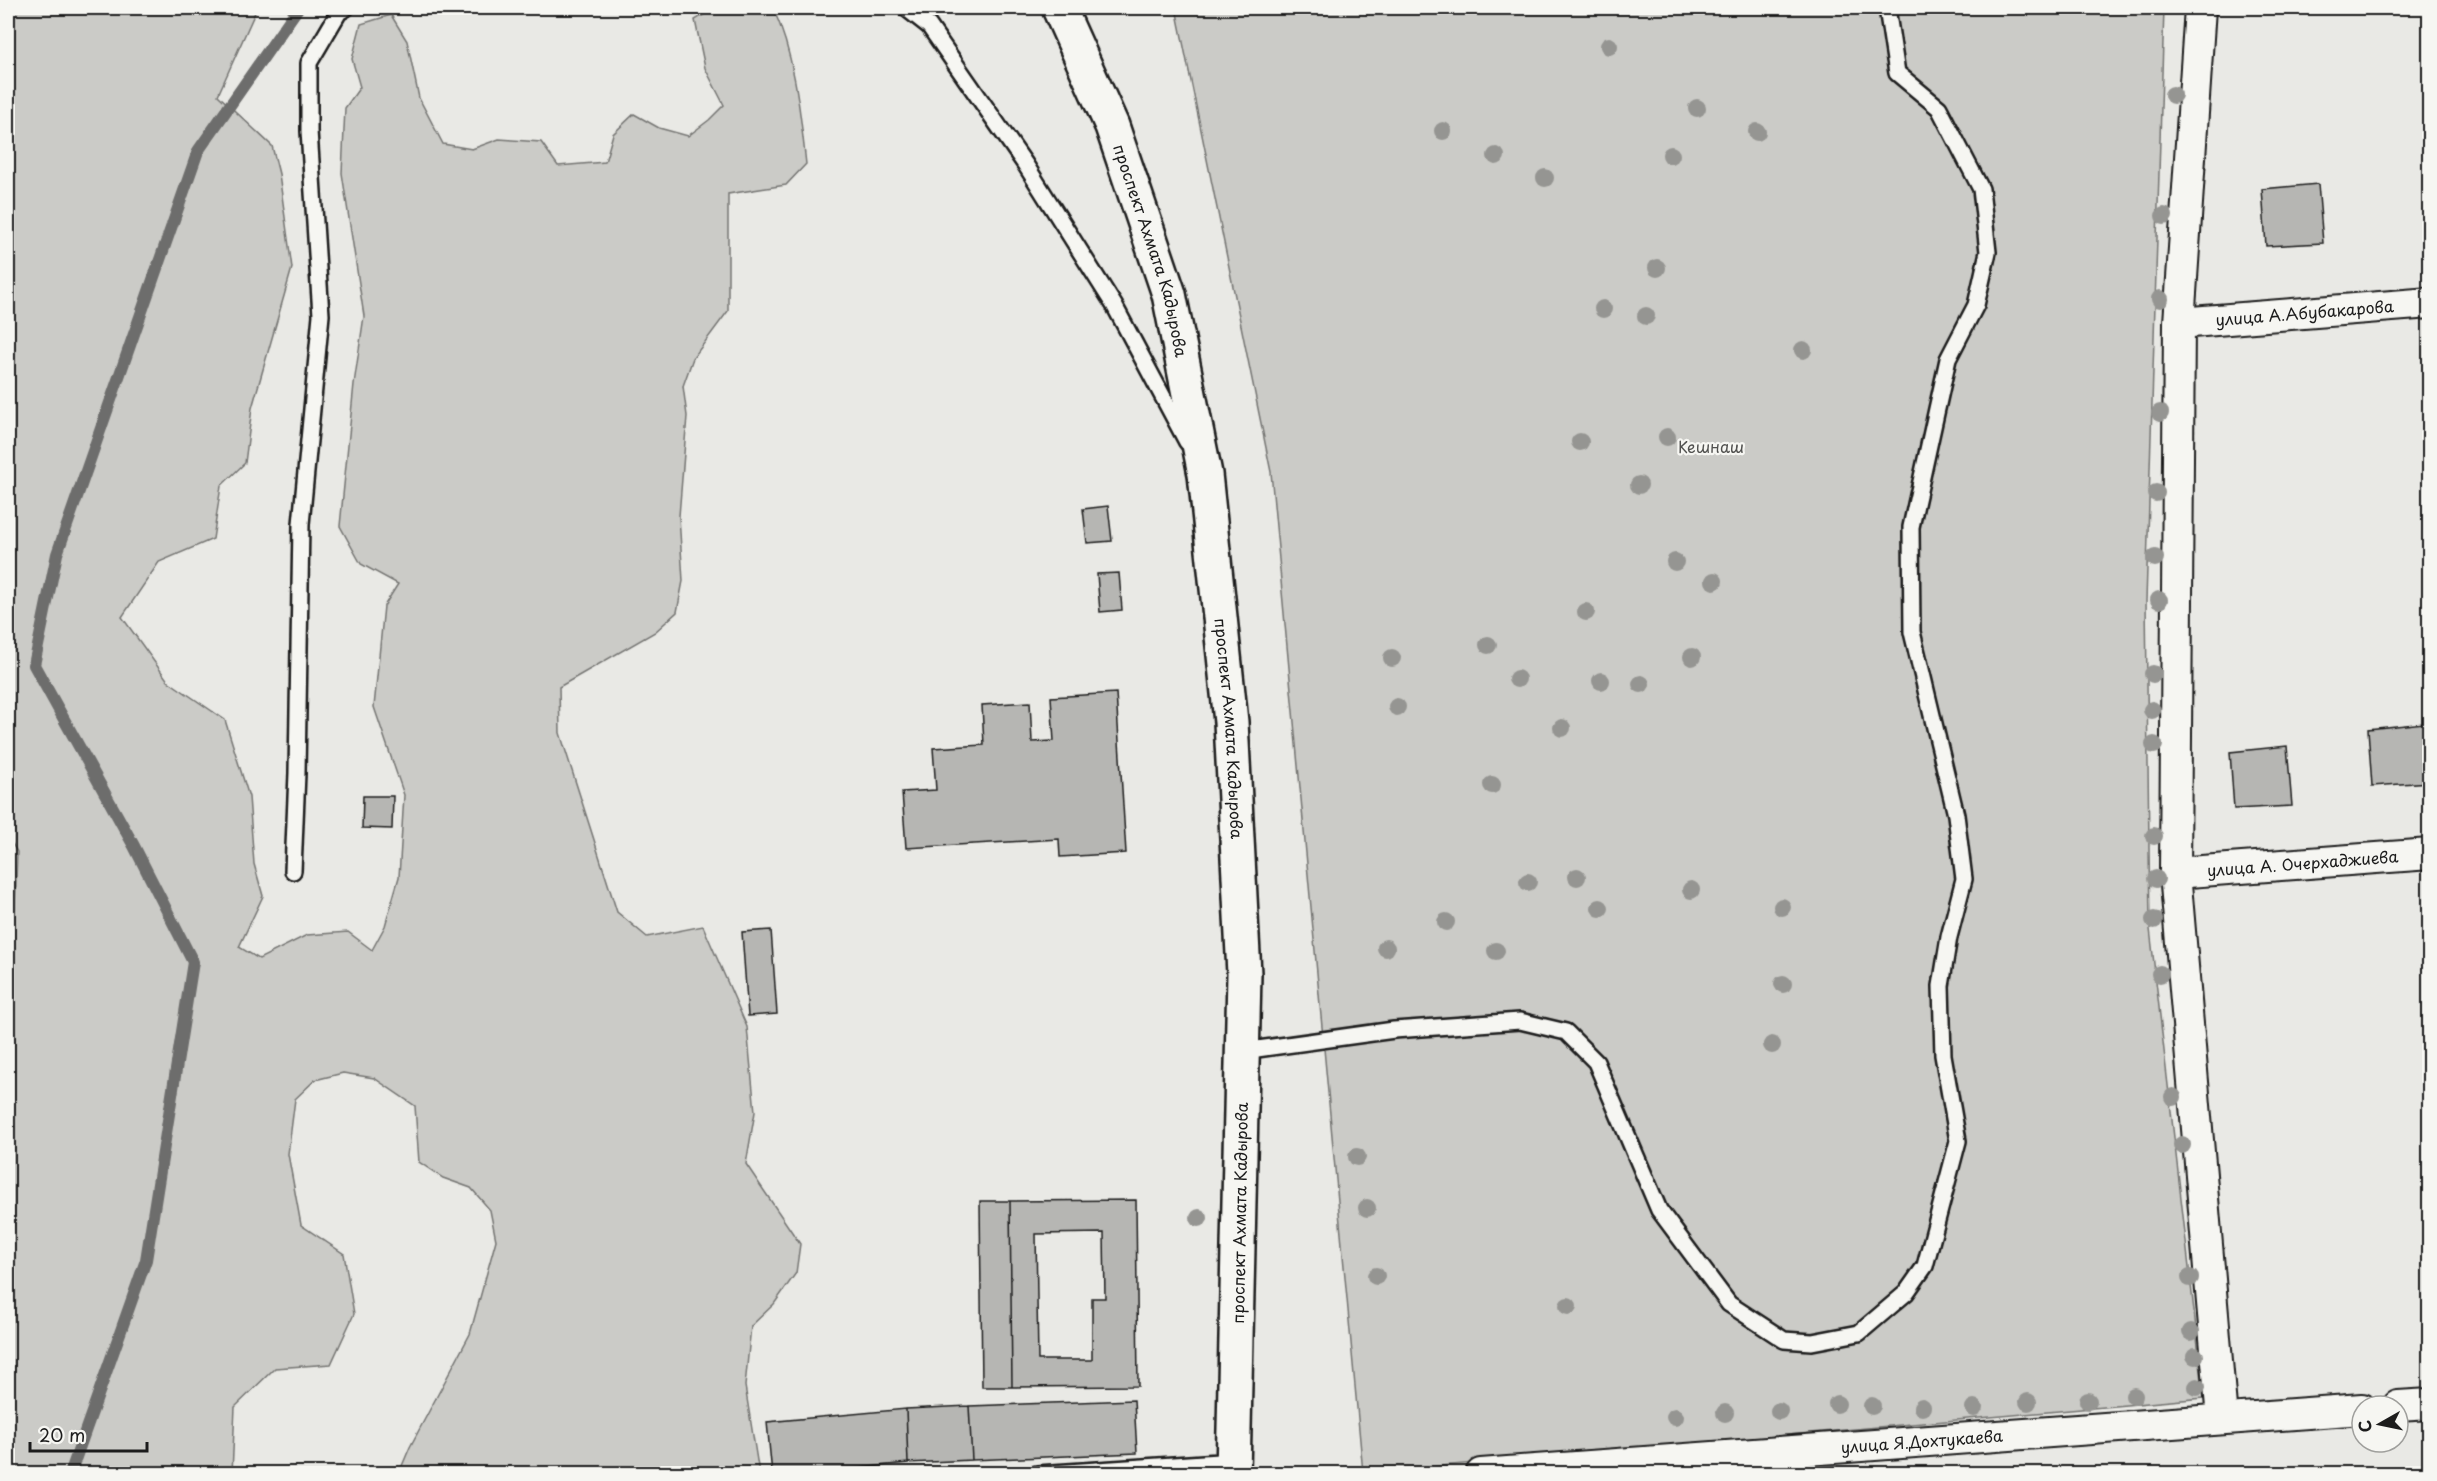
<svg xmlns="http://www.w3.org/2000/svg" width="2437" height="1481" font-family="'Playpen Sans',sans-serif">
<rect width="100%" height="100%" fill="#e9e9e5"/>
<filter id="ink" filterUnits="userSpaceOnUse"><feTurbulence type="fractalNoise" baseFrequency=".0167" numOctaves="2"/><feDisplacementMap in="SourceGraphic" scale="12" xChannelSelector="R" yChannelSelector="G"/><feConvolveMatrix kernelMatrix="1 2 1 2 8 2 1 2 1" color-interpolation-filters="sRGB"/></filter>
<g filter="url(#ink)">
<path fill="#cbcbc7" stroke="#747472" stroke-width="1.5" d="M8,8H257L218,95L272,146L279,174L292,268L252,408L245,463L221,486L213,539L159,562L122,617L168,681L225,720L249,797L254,864L263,896L239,947L259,959L307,935L348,932L372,950L385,926L399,877L404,795L374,707L384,606L398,584L361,564L340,526L354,384L364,316L342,173L345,108L360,87L352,59L361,24L391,15L407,41L419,98L443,144L472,149L499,139L541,142L558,166L605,162L613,134L634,114L659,128L688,136L709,120L724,105L705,68L695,20L715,8L744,12L773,8C795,56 800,111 806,164L786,185L728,194V311L693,358L683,386L687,416L679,516L683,581L677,612L655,632L559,687L560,733L617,912L647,937L703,926L747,1027L755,1112L746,1164L800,1244L796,1273L774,1304L751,1326L745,1386L759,1473H399L410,1447L470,1334L496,1240L490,1210L471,1188L443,1178L419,1162L415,1106L374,1078L343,1073L315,1080L295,1099L288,1154L301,1225L344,1254L354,1314L331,1364L275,1368L235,1407L232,1473H8V945L15,908L17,852L8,837Z
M1176,8H2164L2146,601L2150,929L2204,1398L1363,1473L1271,472Z"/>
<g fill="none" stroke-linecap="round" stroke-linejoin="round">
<path stroke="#6d6d6c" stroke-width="12" d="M70,1474L146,1260L193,962L134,846L34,665L57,554L198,151L298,8"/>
</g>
<path fill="#b6b6b3" stroke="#1c1c1c" stroke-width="1.5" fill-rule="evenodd" d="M2318,184L2323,243L2266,246L2262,189Z
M1108,506L1112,541L1087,543L1083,509Z
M1119,573L1122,610L1100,612L1097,574Z
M1116,693L1126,853L1060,857L1059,839L906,848L902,792L936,790L933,748L984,745L982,705L1030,702L1032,742L1054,741L1051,697Z
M2424,723L2429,782L2372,786L2368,729Z
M2287,746L2292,806L2234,809L2230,752Z
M363,796H393L392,829L362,828Z
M771,930L777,1014L748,1016L742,932Z
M1136,1200L1138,1386L1012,1387L1010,1201ZM1104,1233L1105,1298H1092V1360H1038L1036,1234Z
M980,1201H1010L1012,1387H982Z
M1134,1400L1137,1453L972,1460L969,1406Z
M969,1406L972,1460L908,1463L906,1409Z
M906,1409L908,1463L799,1474H772L767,1422Z"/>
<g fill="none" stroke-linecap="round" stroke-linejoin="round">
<g stroke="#1c1c1c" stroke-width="20">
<path id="service" d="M906,8L929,26L1025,164L1114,305L1187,442
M293,871L297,773L301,524L321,315L309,131V63L339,12L346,8
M1243,1051L1394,1030L1520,1021L1566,1032L1596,1062L1659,1210L1729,1304L1784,1340L1812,1342L1859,1333L1906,1293L1925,1266L1958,1141L1943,1055L1941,986L1949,937L1964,879L1956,815L1912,632L1911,527L1948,359L1976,305L1988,252L1981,189L1939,108L1897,73L1887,8
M1037,1474L1234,1461"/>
</g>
<g stroke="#1c1c1c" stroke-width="34">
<g id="minor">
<path d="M2200,8L2179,323L2175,873L2222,1419"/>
<path id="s1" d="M2179,323L2430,303"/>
<path id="s2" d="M2175,873L2430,854"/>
<path d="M2398,1406L2430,1404"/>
<path id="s3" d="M1481,1474L2362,1409"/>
</g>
</g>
<g stroke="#1c1c1c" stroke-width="38">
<g id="secondary">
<path id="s4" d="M1059,8L1112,126L1169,294L1205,474L1231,722L1244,974L1233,1474"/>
</g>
</g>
<use href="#service" stroke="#f6f6f2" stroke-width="15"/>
<use href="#minor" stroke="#f6f6f2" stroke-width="30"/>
<use href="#secondary" stroke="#f6f6f2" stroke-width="33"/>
</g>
<g fill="#959592">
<circle cx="1609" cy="46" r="9"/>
<circle cx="2173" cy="95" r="9"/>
<circle cx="1697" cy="108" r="9"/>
<circle cx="1443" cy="131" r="9"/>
<circle cx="1757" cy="132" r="9"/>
<circle cx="1671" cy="155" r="9"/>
<circle cx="1496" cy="156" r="9"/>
<circle cx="1545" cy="178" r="9"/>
<circle cx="2164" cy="216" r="9"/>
<circle cx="1657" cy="268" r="9"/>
<circle cx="2160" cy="299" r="9"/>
<circle cx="1603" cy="309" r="9"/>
<circle cx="1646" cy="316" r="9"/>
<circle cx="1803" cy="350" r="9"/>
<circle cx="2160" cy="413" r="9"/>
<circle cx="1667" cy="437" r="9"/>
<circle cx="1580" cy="442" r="9"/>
<circle cx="1639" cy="485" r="9"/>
<circle cx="2156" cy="493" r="9"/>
<circle cx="2155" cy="558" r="9"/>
<circle cx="1675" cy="562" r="9"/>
<circle cx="1714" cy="581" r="9"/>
<circle cx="2159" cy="600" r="9"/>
<circle cx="1586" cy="612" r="9"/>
<circle cx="1488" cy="645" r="9"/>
<circle cx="1692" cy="657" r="9"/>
<circle cx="1392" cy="658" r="9"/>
<circle cx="2153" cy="674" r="9"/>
<circle cx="1517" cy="679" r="9"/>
<circle cx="1601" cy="681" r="9"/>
<circle cx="1641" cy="684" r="9"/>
<circle cx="1397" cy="707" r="9"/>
<circle cx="2152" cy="710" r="9"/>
<circle cx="1562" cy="728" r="9"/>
<circle cx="2154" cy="745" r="9"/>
<circle cx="1492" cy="785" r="9"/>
<circle cx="2154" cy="836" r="9"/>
<circle cx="1577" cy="877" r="9"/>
<circle cx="2156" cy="879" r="9"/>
<circle cx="1528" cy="882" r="9"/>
<circle cx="1691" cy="890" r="9"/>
<circle cx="1782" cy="907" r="9"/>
<circle cx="1600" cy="908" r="9"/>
<circle cx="2154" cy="920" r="9"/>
<circle cx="1446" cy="922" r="9"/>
<circle cx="1386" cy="948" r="9"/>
<circle cx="1496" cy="951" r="9"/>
<circle cx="2160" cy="974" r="9"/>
<circle cx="1783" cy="984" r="9"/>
<circle cx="1772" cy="1045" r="9"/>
<circle cx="2173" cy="1097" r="9"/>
<circle cx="2182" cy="1145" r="9"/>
<circle cx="1357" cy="1157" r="9"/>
<circle cx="1367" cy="1208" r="9"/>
<circle cx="1199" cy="1218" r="9"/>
<circle cx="1376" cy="1276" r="9"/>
<circle cx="2190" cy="1278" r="9"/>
<circle cx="1568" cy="1306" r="9"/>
<circle cx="2191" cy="1332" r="9"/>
<circle cx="2195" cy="1356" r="9"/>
<circle cx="2197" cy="1387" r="9"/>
<circle cx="2134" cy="1396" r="9"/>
<circle cx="2088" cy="1401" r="9"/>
<circle cx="2028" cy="1402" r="9"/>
<circle cx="1837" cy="1404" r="9"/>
<circle cx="1872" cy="1406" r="9"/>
<circle cx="1922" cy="1407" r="9"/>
<circle cx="1974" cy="1408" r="9"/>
<circle cx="1779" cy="1411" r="9"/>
<circle cx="1725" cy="1413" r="9"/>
<circle cx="1675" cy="1417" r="9"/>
</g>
</g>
<g text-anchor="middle" stroke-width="4.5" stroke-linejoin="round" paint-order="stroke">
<g font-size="16" fill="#1c1c1c" stroke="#f6f6f2">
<text dy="6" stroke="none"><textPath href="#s4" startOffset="260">проспект Ахмата Кадырова</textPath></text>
<text dy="6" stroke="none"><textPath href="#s1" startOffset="126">улица А.Абубакарова</textPath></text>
<text dy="6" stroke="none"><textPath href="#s4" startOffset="746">проспект Ахмата Кадырова</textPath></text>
<text dy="6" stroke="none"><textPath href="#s2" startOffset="128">улица А. Очерхаджиева</textPath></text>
<text transform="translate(1240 1213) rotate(-89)" y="6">проспект Ахмата Кадырова</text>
<text dy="6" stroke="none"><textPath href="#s3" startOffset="442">улица Я.Дохтукаева</textPath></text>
</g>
<g font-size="16" fill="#51514f" stroke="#f6f6f2">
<text x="1711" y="453">Кешнаш</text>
</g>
</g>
<rect width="2437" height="1481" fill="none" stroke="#f6f6f2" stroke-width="30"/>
<rect x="15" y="15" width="2407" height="1451" fill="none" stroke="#1c1c1c" stroke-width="2" filter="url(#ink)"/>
<g transform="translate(2380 1424) rotate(261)"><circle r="28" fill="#f6f6f2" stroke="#9f9f9c" stroke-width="1.5"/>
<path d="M0-4.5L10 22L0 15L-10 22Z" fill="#1c1c1c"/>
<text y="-9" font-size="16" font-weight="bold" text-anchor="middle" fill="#1c1c1c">С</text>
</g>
<path d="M30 1442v9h117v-9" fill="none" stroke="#1c1c1c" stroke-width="3"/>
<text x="39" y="1442" font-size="18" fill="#1c1c1c" stroke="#f6f6f2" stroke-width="4.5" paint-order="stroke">20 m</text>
</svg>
